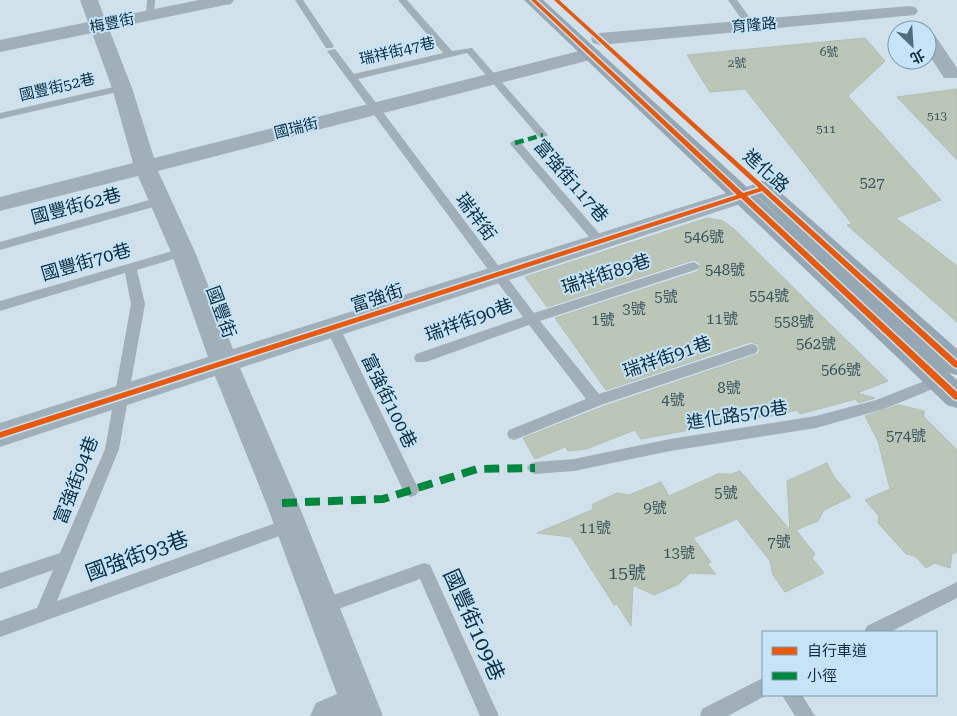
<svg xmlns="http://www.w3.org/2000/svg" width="957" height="716" font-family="'Roboto Serif','Noto Sans TC',serif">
<rect width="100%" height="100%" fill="#d1e1ec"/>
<path fill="#bcc6b8" stroke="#b3bdb3" d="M865,38L885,61L848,96L941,200L896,218L957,266V322L847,225L852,224L745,89L710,92L687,55Z
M957,89V160L897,97Z
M707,218L723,221L734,229L888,381L857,393L875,398L858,403L856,399L800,414L797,410L768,417L766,416L641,439L635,430L586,449L568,451L565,447L535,459L523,438L602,407L758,354L760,350L758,344L750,342L606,390L555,318L699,271L701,264L695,260L690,261L547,307L525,277Z
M899,405L924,411V417L957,450V552L952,554L950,568L934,563L926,568L915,556L906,554L878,523L879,516L865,500L890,489L878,441L865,416Z
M827,463L834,477L851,497L824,510L818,521L796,530L815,554L812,558L824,573L785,592L773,575L770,561L737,519L693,538L711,562L707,564L716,574L690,573L679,584L654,595L633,585L631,626L617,604L614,605L571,537L537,533L592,510L593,504L617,493L629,495L661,482L669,496L718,474H731L740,471L790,530L787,481Z"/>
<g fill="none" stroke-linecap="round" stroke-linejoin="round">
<path fill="#a1afb9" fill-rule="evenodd" d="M147,0H155L154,17L146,15Z
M295,0H303L334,46L332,48H326Z
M398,0H407L452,51L472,48L548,135L543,138L539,137L467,53L358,79L534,313L690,263L694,262L700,266L698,269L540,321L599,394L751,344L756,345L758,349L756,353L601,405L514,440L509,438L507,434L509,430L586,399L529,325L426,362H416L414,358L416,354L523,317L327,51L335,49L354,74L443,53Z
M728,0H737L755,25L753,27H747Z
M122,85L127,88L126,90L0,119V113Z
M515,140L519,141L604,239L606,242L604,245H596L511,145L510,143Z
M160,197L164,198V204L0,250V242Z
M183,248L189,252L187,255L137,270L145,304L119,449L57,601L290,518L296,520L298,525L296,530L0,637V621L37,608L53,570L0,589V573L60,553L105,449L131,304L125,273L0,311V301Z
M333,323L340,328L419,490L416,495L411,497L406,495L403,490L326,328Z
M940,375L945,376L947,380L945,384L884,409L816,428L670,451L574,471L535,474L530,472L527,468L530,464L535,462L574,459L670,439L816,416L876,400Z
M424,563L430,565L499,716H480L420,579L322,615L316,613L313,607L316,601Z
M957,582V598L890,632H864L867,626Z
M763,678V695H767L728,716H700L702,709Z
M782,695H802L815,716H795Z"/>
<path fill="#a1afb9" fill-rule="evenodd" d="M80,0H98L105,19L199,0H234L231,4L225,5L109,29L132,88L154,158L591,48L598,50L601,54L598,58L158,171L195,252L233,349L755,184L763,182L771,184L774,189L771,194L240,368L298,503L383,716H310L316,703L337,694L266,503L215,376L0,447V423L208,357L171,252L138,176L0,211V197L133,163L112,88L92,33L0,52V40L88,22Z
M909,6L915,7L918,11L915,15L600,45L593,43L591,39L593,35L600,33Z
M927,32L934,34L957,68V78H944L927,52Z"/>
<path fill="#94a7b3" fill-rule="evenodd" d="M524,0H543L797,233L754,193L751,188L754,183L762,181L770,183L957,349V375L949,373L957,380V408L947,405Z"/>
<path stroke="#00873e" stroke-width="4.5" stroke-dasharray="9 4.5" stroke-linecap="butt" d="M515,143L543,135"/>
<path stroke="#00873e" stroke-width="8" stroke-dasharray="15 8" stroke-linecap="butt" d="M282,503L383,499L477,469L535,468"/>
<g stroke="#c6e3f7" stroke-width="3">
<path id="cycleway" d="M531,0H536L743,193L759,188L554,0H559L957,361V368L954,367L762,191L747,196L957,392V400L954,399L741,198L0,438V432L737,195Z"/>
</g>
<use href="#cycleway" fill="#e8590c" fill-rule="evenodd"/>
</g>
<g text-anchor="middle" stroke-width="4" stroke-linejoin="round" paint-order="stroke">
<g font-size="12" fill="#37545f">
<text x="829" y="56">6號</text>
<text x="737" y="67">2號</text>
<text x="937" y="120">513</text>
<text x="826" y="133">511</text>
</g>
<g font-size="15" fill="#0b2e41" stroke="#c6e3f7">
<text transform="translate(112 23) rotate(-12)" y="5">梅豐街</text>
<text transform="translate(754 25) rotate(-5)" y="5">育隆路</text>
<text transform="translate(397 51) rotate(-13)" y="5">瑞祥街47巷</text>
<text transform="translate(57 87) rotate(-13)" y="5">國豐街52巷</text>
<text transform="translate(296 128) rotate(-14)" y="5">國瑞街</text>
</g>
<g font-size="15" fill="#37545f">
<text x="872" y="188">527</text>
<text x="704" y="242">546號</text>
<text x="725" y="275">548號</text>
<text x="769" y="301">554號</text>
<text x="666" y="302">5號</text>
<text x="634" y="314">3號</text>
<text x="722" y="324">11號</text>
<text x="603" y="325">1號</text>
<text x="794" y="327">558號</text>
<text x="816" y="349">562號</text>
<text x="841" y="375">566號</text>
<text x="729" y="393">8號</text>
<text x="673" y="405">4號</text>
<text x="906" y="441">574號</text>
<text x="726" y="498">5號</text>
<text x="655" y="513">9號</text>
<text x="595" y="533">11號</text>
<text x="779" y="547">7號</text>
<text x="679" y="558">13號</text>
</g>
<g font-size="18" fill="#0b2e41" stroke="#c6e3f7">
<text transform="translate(766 171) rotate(42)" y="6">進化路</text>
<text transform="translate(571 181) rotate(49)" y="6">富強街117巷</text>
<text transform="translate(76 206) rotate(-15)" y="6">國豐街62巷</text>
<text transform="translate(476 217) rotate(53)" y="6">瑞祥街</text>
<text transform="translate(86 262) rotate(-16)" y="6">國豐街70巷</text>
<text transform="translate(606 274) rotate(-18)" y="6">瑞祥街89巷</text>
<text transform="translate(377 298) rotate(-18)" y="6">富強街</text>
<text transform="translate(221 312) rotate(70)" y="6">國豐街</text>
<text transform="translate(469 320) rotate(-20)" y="6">瑞祥街90巷</text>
<text transform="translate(667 357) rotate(-19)" y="6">瑞祥街91巷</text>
<text transform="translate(389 401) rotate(64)" y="6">富強街100巷</text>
<text transform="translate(737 415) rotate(-9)" y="6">進化路570巷</text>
<text transform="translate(76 480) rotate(-69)" y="6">富強街94巷</text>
</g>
<g font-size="18" fill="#37545f">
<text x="627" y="579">15號</text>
</g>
<g font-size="21" fill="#0b2e41" stroke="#c6e3f7">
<text transform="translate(137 556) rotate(-20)" y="7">國強街93巷</text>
<text transform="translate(474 625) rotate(66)" y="7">國豐街109巷</text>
</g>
</g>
<rect x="762" y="631" width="175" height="65" fill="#c6e3f7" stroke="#7b9bae"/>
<rect x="772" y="647" width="25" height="8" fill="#e8590c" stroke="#7b9bae"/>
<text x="807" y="656" font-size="15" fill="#0b2e41">自行車道</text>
<rect x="772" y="672" width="25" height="8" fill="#00873e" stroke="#7b9bae"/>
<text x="807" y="681" font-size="15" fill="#0b2e41">小徑</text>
<g transform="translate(912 45) rotate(155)"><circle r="24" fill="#c6e3f7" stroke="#7b9bae"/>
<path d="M0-4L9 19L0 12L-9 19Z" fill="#506d7d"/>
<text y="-8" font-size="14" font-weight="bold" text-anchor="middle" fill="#0b2e41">北</text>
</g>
</svg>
